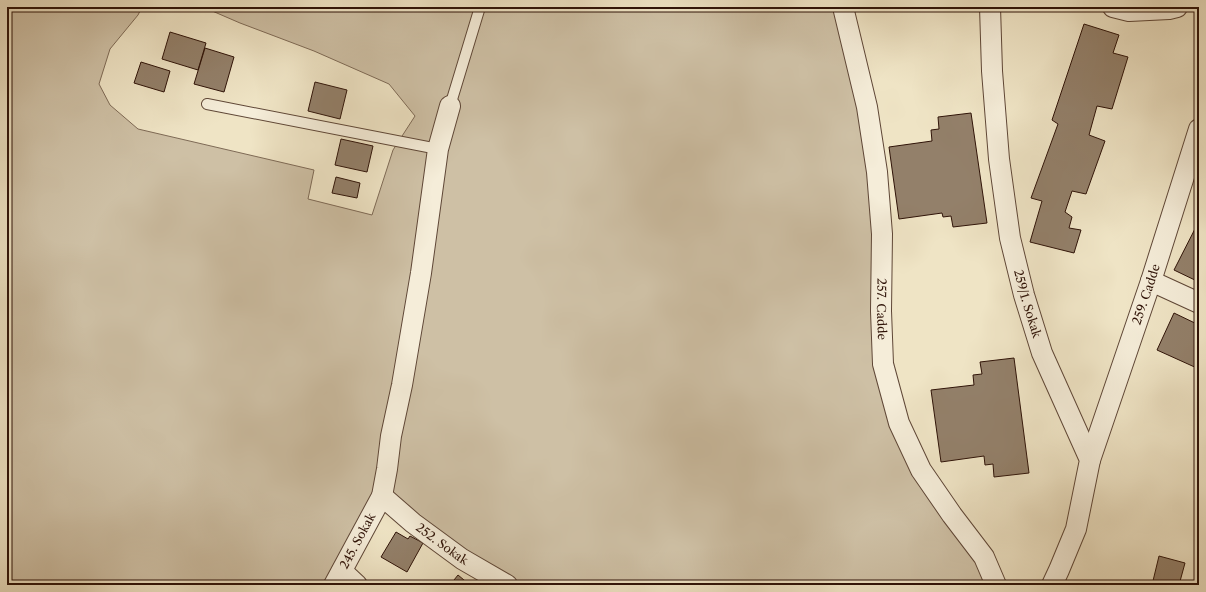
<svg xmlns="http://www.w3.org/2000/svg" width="1206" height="592" font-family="'Libre Caslon Text',serif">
<rect width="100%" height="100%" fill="#efe4c5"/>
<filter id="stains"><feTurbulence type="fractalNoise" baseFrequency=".005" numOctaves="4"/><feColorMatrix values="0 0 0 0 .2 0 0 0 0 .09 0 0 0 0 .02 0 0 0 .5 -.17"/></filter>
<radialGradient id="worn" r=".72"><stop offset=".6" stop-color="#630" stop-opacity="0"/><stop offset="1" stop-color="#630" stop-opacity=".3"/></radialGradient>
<path fill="#cec0a5" stroke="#7e6a56" d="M7,7H142L138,15L110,49L99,84L110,105L138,129L314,170L308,199L372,215L393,150L415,116L389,84L314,51L240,23L203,7H843L867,107L881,311L899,423L996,585H507L382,496L334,585H7Z"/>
<path fill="#93806a" stroke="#2f1308" d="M1084,24L1119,35L1113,53L1128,57L1112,109L1097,106L1089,135L1105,141L1086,194L1072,191L1065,212L1072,217L1069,228L1081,230L1074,253L1030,242L1042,201L1031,198L1058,124L1052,120Z
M170,32L206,43L198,70L162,59Z
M205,48L234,57L224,92L194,84Z
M141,62L170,71L164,92L134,83Z
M315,82L347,90L340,119L308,111Z
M971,113L987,223L953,227L951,216L943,217L942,213L899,219L889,147L932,141L931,130L939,129L938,117Z
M341,139L373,146L367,172L335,165Z
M336,177L360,183L357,198L332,193Z
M1199,221V282L1174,270Z
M1174,313L1199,325V369L1157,350Z
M1014,358L1029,473L994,477L993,464L985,465L984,456L941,462L931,390L974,385L973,375L982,374L980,362Z
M396,532L408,539L410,536L423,543L407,572L381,557Z
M1159,556L1185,563L1179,585H1152Z
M458,575L470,585H450Z"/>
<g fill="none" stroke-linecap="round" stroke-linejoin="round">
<g stroke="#5f4737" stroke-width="12">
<path id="lane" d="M207,104L438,149
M450,106L480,7"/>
</g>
<g stroke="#5f4737" stroke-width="22">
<g id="street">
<path id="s1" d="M843,7L867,107L877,172L882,234L881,311L883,364L899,423L921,470L952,515L984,557L996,585"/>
<path id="s2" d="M990,7L992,71L999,159L1010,238L1024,295L1042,353L1090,460L1076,529L1059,570L1052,585"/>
<path d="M1113,7L1129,11L1169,9L1177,7"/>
<path d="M1151,281L1199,303"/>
<path id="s3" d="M1090,460L1151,281L1199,129"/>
<path id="s4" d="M382,496L413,523L462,559L507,585"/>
<path d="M342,571L357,585"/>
<path id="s5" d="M334,585L382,496L387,469L391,436L402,385L421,273L438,149L450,106"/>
</g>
</g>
<use href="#lane" stroke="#f5edd9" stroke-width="10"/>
<use href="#street" stroke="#f5edd9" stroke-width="20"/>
</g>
<g text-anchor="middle" stroke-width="3" stroke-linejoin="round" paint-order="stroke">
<g font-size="12" fill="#2f1308" stroke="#f5edd9">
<text dy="4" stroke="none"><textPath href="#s3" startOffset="175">259. Cadde</textPath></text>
<text dy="4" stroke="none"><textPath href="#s2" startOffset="300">259/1. Sokak</textPath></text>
<text dy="4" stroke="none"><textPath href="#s1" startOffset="306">257. Cadde</textPath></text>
<text dy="4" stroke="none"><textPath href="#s5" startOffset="50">245. Sokak</textPath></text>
<text dy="4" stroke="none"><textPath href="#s4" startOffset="77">252. Sokak</textPath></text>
</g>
</g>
<rect width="1206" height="592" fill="none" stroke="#efe4c5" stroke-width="24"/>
<rect x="8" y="8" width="1190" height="576" fill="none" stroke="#2f1308" stroke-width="2"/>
<rect x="12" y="12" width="1182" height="568" fill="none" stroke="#2f1308"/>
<rect width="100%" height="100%" filter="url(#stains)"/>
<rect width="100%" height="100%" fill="url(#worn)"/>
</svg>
